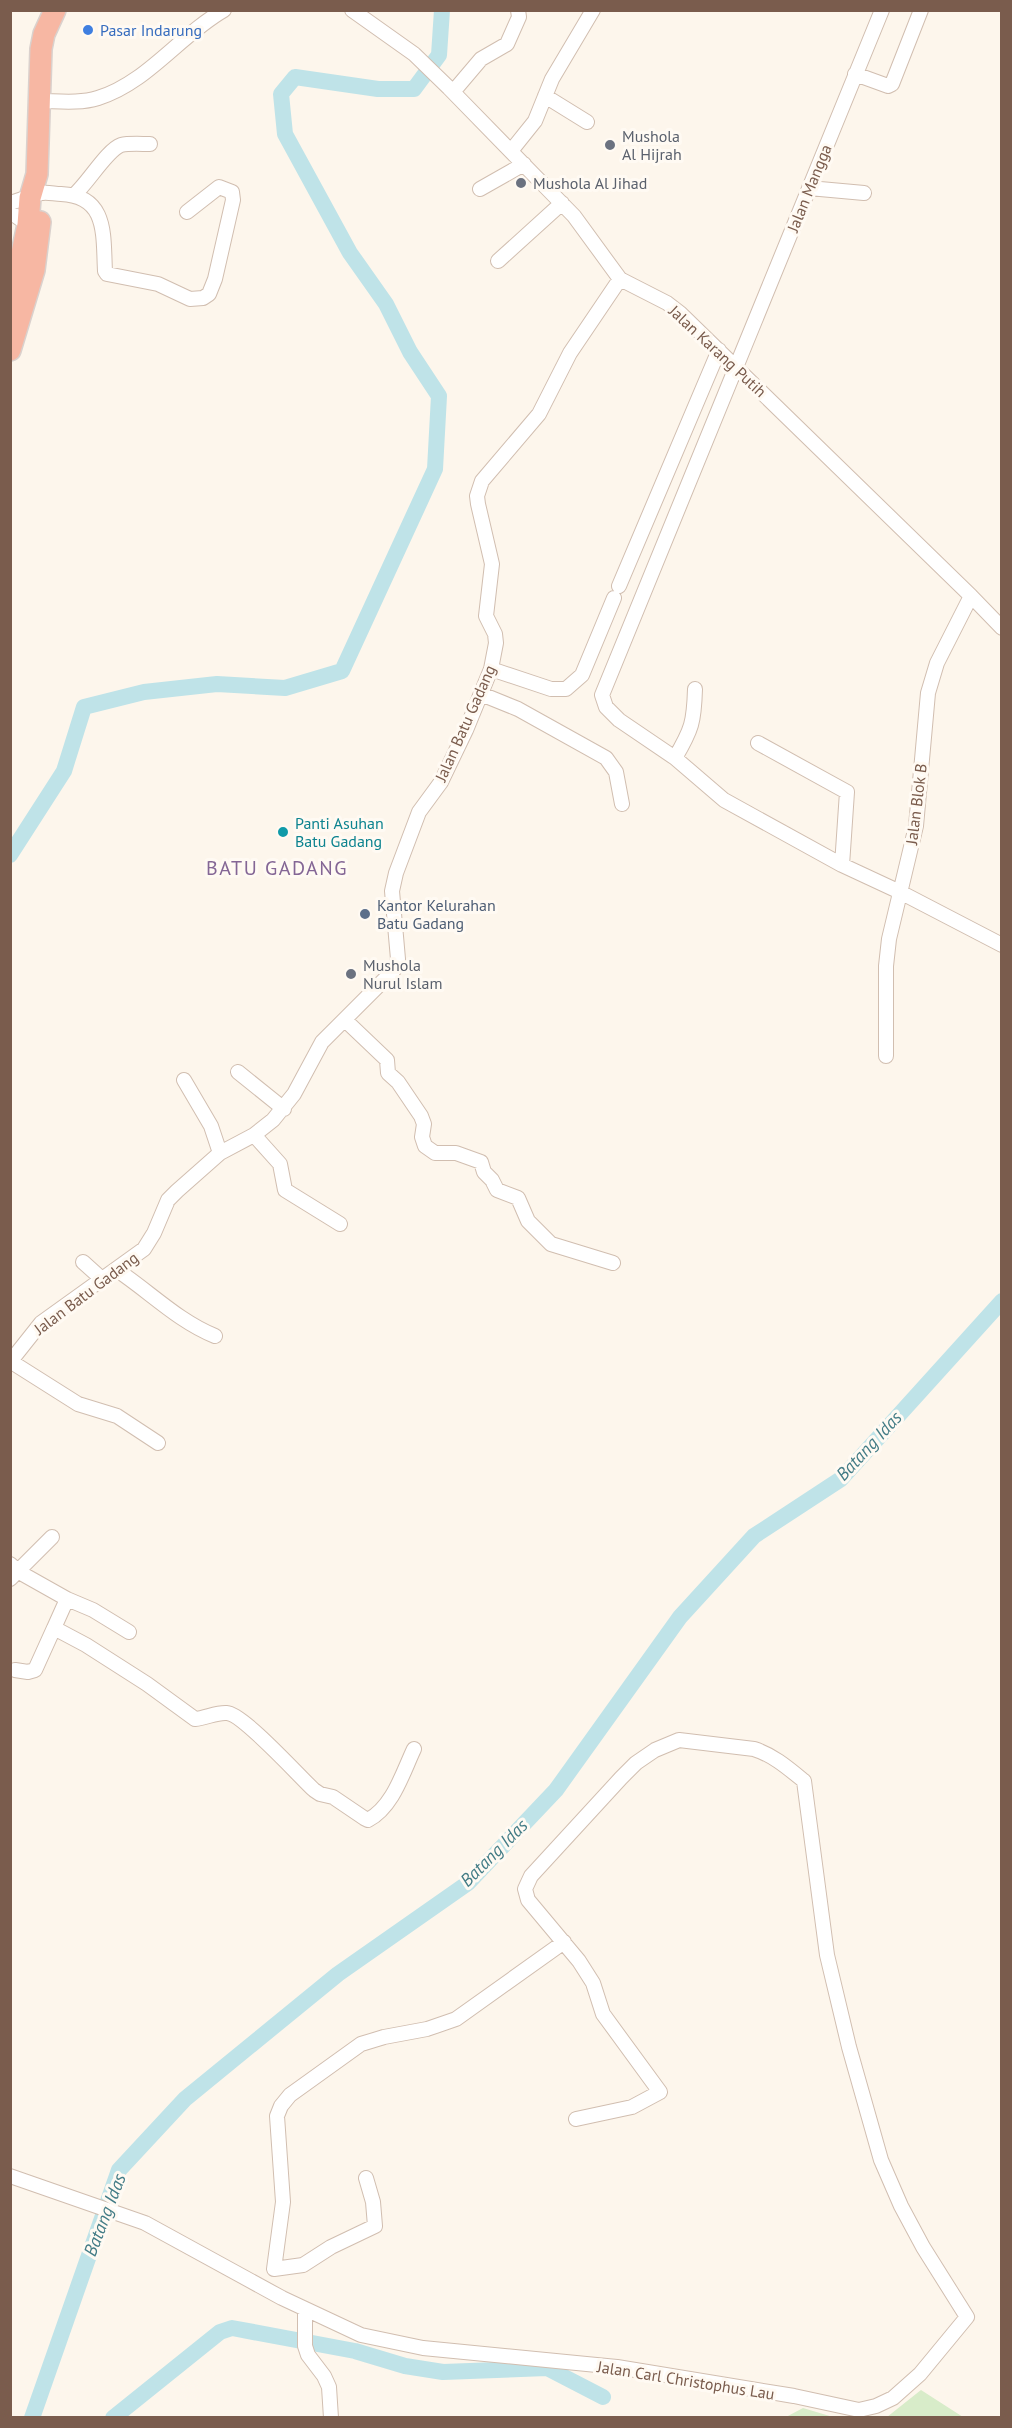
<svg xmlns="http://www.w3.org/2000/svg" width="1012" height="2428" font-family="'PT Sans',sans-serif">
<rect width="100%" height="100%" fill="#fdf6ec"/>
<path fill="#d8ecc9" d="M921,2390L963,2417H887Z
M803,2408L833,2417H786Z"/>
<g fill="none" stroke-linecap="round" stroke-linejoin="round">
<path stroke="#bfe3e8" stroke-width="16" d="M10,855L64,771L84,707L144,692L217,684L285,688L342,671L435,469L439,396L410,352L386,304L350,253L285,134L281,94L295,77L378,89H414L439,55L442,10
M32,2418L119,2170L185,2099L338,1974L468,1883L556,1790L680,1617L754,1536L841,1479L1002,1301
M113,2418L220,2332L232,2328L355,2351L405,2366L443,2372L547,2368L603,2397"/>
<g stroke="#d1beb0" stroke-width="16">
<path id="minor" d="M352,10L414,54L449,88L574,216L620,279L667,303L680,313L971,596L1002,628
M882,10L602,695L606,707L619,720L675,758L724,800L842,865L900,892L1002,945
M855,74L888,86L892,84L921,10
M453,92L481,59L507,44L519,17L518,10
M545,96L587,122
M38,101C57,101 79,104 98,98C147,83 180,35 224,10
M511,151L535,121L552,79L593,10
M809,188L864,193
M480,189L524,164
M74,195C88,183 107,150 121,145C129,143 141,144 150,144
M10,203C21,200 32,195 42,193C48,192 55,194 61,194C108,196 103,235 105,271L107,274L158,284L190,299L203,298L209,294L215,279L233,200L232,192L219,187L187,212
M10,212L33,228
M498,261L562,203
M619,586L719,350
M491,669L551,689H566L582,675L614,598
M481,694L518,709L606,758L616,772L622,804
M758,743L847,792L842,865
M675,758C692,729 694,722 695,689
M345,1020L387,1060L388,1073L398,1082L421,1116L424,1124L422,1137L425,1146L435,1153H456L481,1162L484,1172L492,1180L497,1190L518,1198L528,1221L551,1244L613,1263
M886,1056V966L889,939L916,826L928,693L937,663L971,596
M238,1072L284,1109
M184,1080L211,1126L220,1153
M254,1135L280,1164L285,1190L340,1224
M83,1262L103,1280
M117,1270C150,1292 178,1321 215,1336
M10,1361L78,1404L117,1416L158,1443
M10,1362L41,1323L144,1249L154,1233L168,1200L177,1191L220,1153L254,1135L273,1120L294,1094L322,1042L394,970L398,959L392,891L396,873L419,812L441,782L466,730L491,669L496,643L495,634L486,616L492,564L478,504L477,496L482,481L539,414L570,353L620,279
M10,1564L19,1572L67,1599L54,1628L86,1645L147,1684L195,1719C206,1718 217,1712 227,1713C243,1714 299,1776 314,1790L320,1794L333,1797L364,1818L368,1820C393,1807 403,1772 414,1749
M10,1579L52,1537
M67,1599L93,1610L129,1632
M15,1670L28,1672L35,1670L54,1628
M10,2176L145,2223L282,2298L361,2335L423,2348L617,2367L794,2396L859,2410L876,2406L893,2398L920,2374L967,2317L923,2247L901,2206L881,2160L849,2047L827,1955L804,1781C788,1768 773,1755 754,1749L679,1740L655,1750L636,1763L621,1778L531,1876L525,1889L528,1900L579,1961L593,1983L603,2014L660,2092L632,2107L576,2119
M366,2178L373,2202L375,2226L331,2247L303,2265L274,2269L283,2202L277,2116L281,2106L290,2095L361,2044L384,2037L427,2029L456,2019L564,1942
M305,2309V2346L308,2355L324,2376L329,2387L331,2418"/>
</g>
<g stroke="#dad1cd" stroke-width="24">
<path id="highway" d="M10,309L28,225L30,198L37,174L41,49L44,34L55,10
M10,350L34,270L40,222"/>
</g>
<use href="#minor" stroke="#fff" stroke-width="14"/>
<use href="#highway" stroke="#f7b7a3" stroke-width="21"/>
</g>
<circle fill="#3f7fe0" stroke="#fffaf3" stroke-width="2" cx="88" cy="30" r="6"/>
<g fill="#6b7280" stroke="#fffaf3" stroke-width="2">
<circle cx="610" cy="145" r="6"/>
<circle cx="521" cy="183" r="6"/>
<circle cx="351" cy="974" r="6"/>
</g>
<circle fill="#0f9aa8" stroke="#fffaf3" stroke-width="2" cx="283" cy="832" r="6"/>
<circle fill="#5c6f8a" stroke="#fffaf3" stroke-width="2" cx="365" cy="914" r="6"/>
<g text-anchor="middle" stroke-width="6" stroke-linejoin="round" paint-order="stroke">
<g font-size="16" fill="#366cbe" stroke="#fffaf3" text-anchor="start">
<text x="100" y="36">Pasar Indarung</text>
</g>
<g font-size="16" fill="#5b616d" stroke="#fffaf3" text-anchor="start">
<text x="622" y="142">Mushola<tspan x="622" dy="18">Al Hijrah</tspan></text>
<text x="533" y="189">Mushola Al Jihad</text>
<text x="363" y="971">Mushola<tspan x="363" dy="18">Nurul Islam</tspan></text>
</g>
<g font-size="16" fill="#7a5c4d" stroke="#fffaf3">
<text transform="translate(809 188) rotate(-68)" y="6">Jalan Mangga</text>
<text transform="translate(718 351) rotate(43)" y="6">Jalan Karang Putih</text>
<text transform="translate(465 723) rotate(-66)" y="6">Jalan Batu Gadang</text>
<text transform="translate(916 804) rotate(-83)" y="6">Jalan Blok B</text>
<text transform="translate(86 1293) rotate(-37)" y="6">Jalan Batu Gadang</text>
<text transform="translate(686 2380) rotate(9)" y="6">Jalan Carl Christophus Lau</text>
</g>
<g font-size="16" fill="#0d838f" stroke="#fffaf3" text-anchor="start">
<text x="295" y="829">Panti Asuhan<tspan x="295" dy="18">Batu Gadang</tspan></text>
</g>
<g font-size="16" fill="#4e5e75" stroke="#fffaf3" text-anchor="start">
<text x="377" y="911">Kantor Kelurahan<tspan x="377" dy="18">Batu Gadang</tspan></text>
</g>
<g font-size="18" font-style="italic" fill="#437c86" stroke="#fffaf3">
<text transform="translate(869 1446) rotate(-47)" y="6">Batang Idas</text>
<text transform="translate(494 1853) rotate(-45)" y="6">Batang Idas</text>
<text transform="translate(105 2215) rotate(-69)" y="6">Batang Idas</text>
</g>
<g font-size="20" letter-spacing="1.5" fill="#846695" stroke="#fffaf3">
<text x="277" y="875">BATU GADANG</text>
</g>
</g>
<rect width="1012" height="2428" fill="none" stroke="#7a5c4d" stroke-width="24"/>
</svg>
